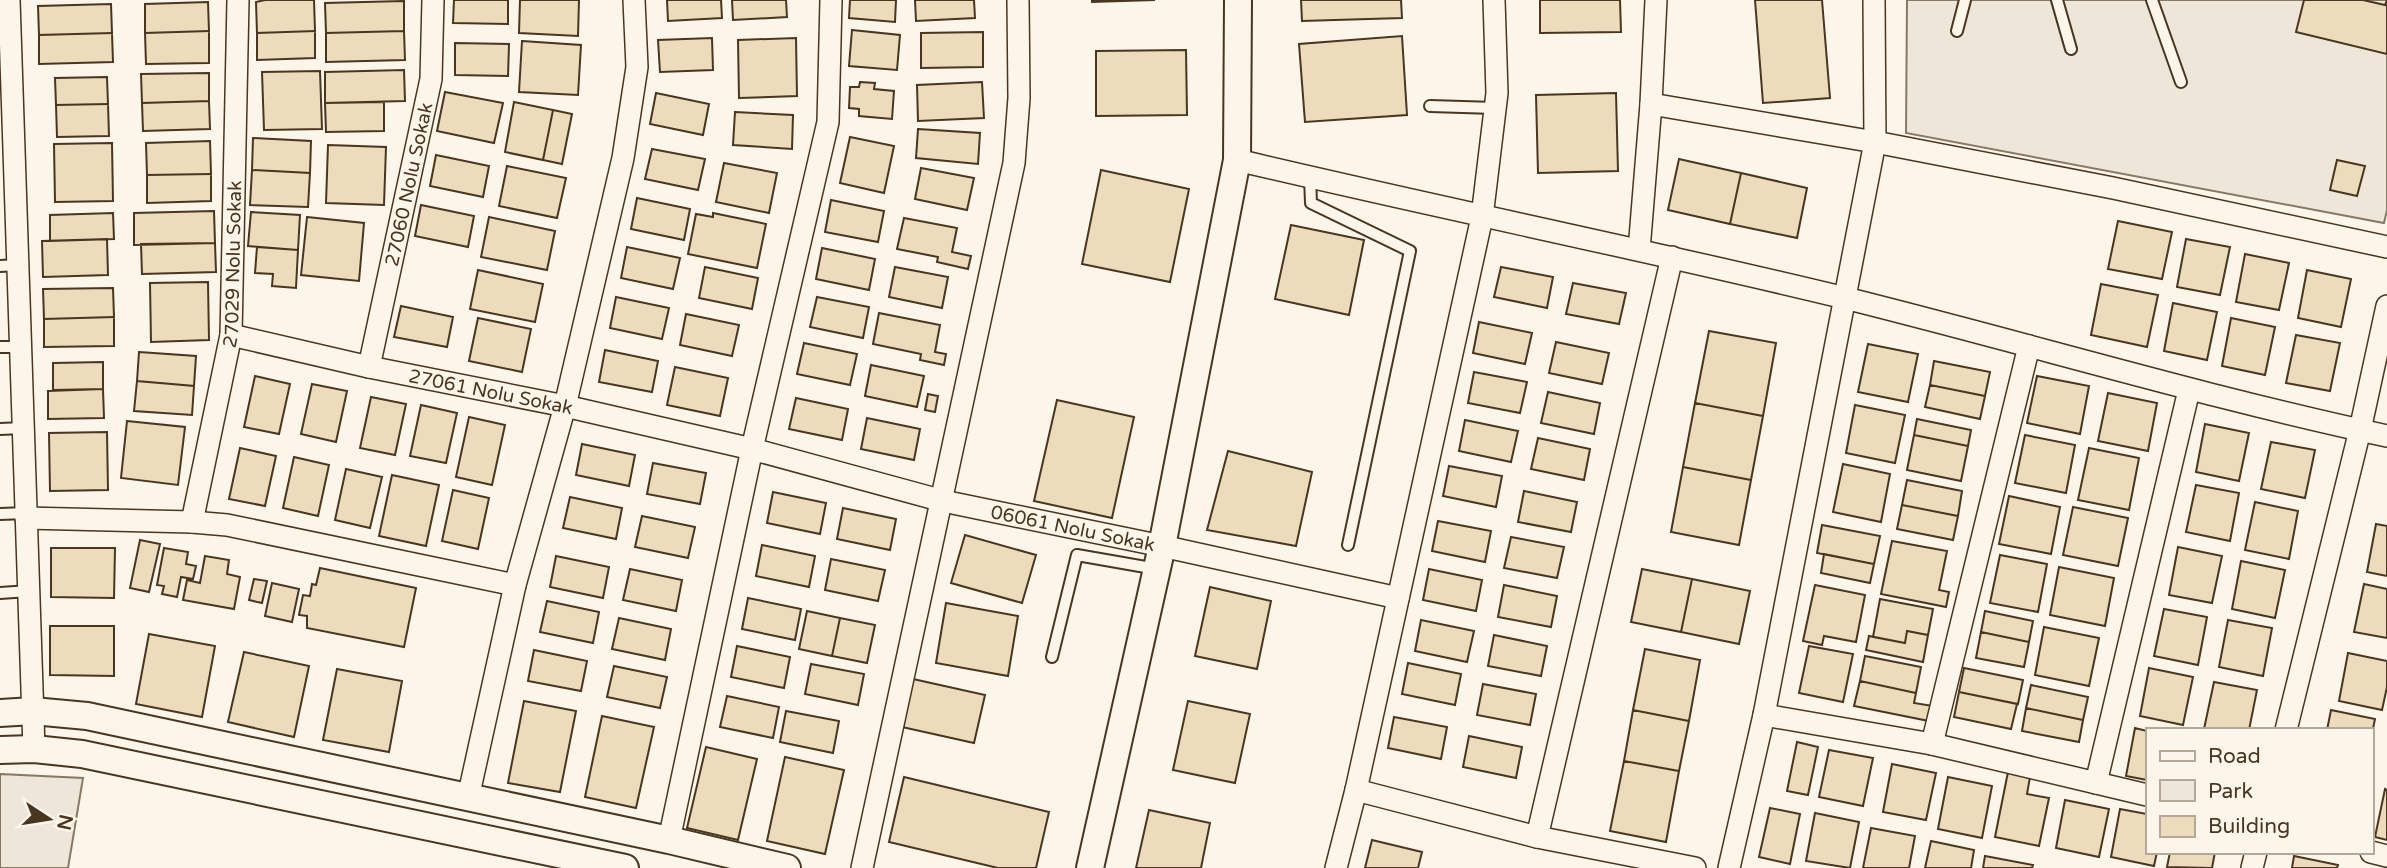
<svg xmlns="http://www.w3.org/2000/svg" width="2387" height="868" font-family="'Varela Round',sans-serif">
<rect width="100%" height="100%" fill="#fbf6e9"/>
<path fill="#ede6d9" stroke="#887966" stroke-width="2" d="M1907,0H2387V210L2384,223L1906,133Z
M0,774L83,778L68,868H0Z"/>
<path fill="#ecdcbc" stroke="#4a3520" stroke-width="2" d="M265,0H314L315,31L257,33L256,2Z
M454,0H508V24L453,23Z
M520,0H579L578,36L519,33Z
M667,0H721L722,18L668,21Z
M732,0H786L787,17L733,20Z
M850,0H896L895,22L849,18Z
M915,0H974L975,18L916,21Z
M1092,0H1155L1092,2Z
M1301,0H1401L1402,18L1302,21Z
M1540,0H1620L1621,32L1540,33Z
M1755,0H1822L1830,98L1763,103Z
M2304,0H2363L2385,5L2387,0V54L2296,32Z
M404,1V31L326,33L325,3Z
M208,2L209,31L145,33V4Z
M111,4L112,33L39,35L38,6Z
M852,30L900,35L897,70L849,66Z
M209,31V63L146,64L145,33Z
M315,31V58L257,60V33Z
M404,31L405,60L326,62V33Z
M983,32V67L921,68V33Z
M112,33L113,62L39,64V35Z
M1402,36L1407,115L1305,122L1299,44Z
M712,38L713,70L660,72L658,40Z
M796,38L797,96L739,98L738,40Z
M522,41L581,45L578,95L519,92Z
M455,43L509,44L508,76L455,75Z
M1186,50L1187,115L1096,116V51Z
M404,70L405,101L325,103V72Z
M320,71L322,129L264,130L262,72Z
M209,73V101L142,103L141,74Z
M107,77L108,104L56,105L55,78Z
M860,82L875,83L874,89L894,91L892,119L859,116V109L849,108L850,87H859Z
M982,82L984,118L918,121L917,85Z
M445,92L503,103L494,143L437,131Z
M656,93L709,104L703,135L650,124Z
M1616,93L1618,171L1538,173L1536,95Z
M209,101L210,129L143,131L142,103Z
M384,102V131L326,132L325,103Z
M514,102L553,110L543,160L505,152Z
M108,104L109,136L57,137L56,105Z
M553,110L572,114L562,164L543,160Z
M735,112L793,115L792,149L733,145Z
M918,129L980,133L978,164L916,158Z
M850,137L894,146L884,193L840,183Z
M253,138L311,141L310,173L252,170Z
M210,141L211,174L147,175L146,143Z
M112,143L113,201L55,202L54,144Z
M328,145L386,147L384,205L326,203Z
M652,149L705,159L698,190L645,179Z
M436,155L489,166L483,197L430,186Z
M1679,159L1741,173L1730,224L1668,210Z
M2337,160L2365,166L2357,196L2330,190Z
M724,163L777,173L769,213L716,202Z
M507,166L566,178L557,218L499,206Z
M921,168L974,178L967,210L915,199Z
M252,170L310,173L308,207L250,205Z
M1101,170L1189,189L1170,282L1082,264Z
M1741,173L1807,188L1797,238L1730,224Z
M211,174V201L147,203V175Z
M637,198L690,209L684,240L631,229Z
M831,200L884,211L878,242L825,232Z
M421,205L474,216L468,247L415,236Z
M214,211L215,243L134,245V213Z
M251,212L300,215L298,250L248,246Z
M113,213L114,239L50,241V215Z
M713,213L766,224L757,268L688,254L696,214L713,217Z
M307,217L364,223L359,281L301,275Z
M489,217L555,231L547,270L481,257Z
M904,218L957,228L952,252L971,256L968,269L937,262L938,257L897,249Z
M2118,221L2172,232L2162,279L2108,269Z
M1291,225L1364,240L1349,315L1275,299Z
M107,239L108,275L43,277L42,241Z
M2186,239L2230,247L2220,295L2177,287Z
M215,243L216,272L142,274L141,244Z
M257,247L298,250L296,288L272,286L273,274L255,273Z
M627,247L680,258L673,289L621,278Z
M822,248L875,259L869,290L816,279Z
M2245,254L2289,263L2279,310L2236,302Z
M705,267L758,278L752,309L699,298Z
M895,267L948,277L942,308L889,297Z
M1501,267L1553,277L1547,308L1494,297Z
M478,270L543,284L535,322L470,309Z
M2307,270L2351,279L2341,327L2298,318Z
M208,282L209,340L151,342L150,283Z
M1573,283L1626,293L1619,324L1566,314Z
M2101,284L2158,295L2147,347L2091,335Z
M113,288L114,317L44,319L43,289Z
M616,297L669,308L662,339L610,328Z
M817,297L869,307L863,338L810,327Z
M2173,303L2217,312L2207,360L2164,351Z
M401,306L453,317L447,347L394,337Z
M879,313L940,325L935,352L946,354L944,365L920,360L921,354L873,344Z
M686,314L739,325L732,356L680,345Z
M114,317V346L44,347V319Z
M478,318L531,329L522,372L469,361Z
M2231,318L2275,327L2265,375L2222,366Z
M1479,322L1532,333L1525,364L1473,353Z
M1709,331L1776,343L1763,416L1695,403Z
M2296,335L2340,343L2330,391L2286,383Z
M1556,342L1609,353L1602,384L1549,373Z
M804,343L857,354L850,385L797,374Z
M1868,344L1918,354L1908,402L1858,392Z
M605,350L658,361L652,392L599,382Z
M139,352L196,356L194,386L137,381Z
M1934,361L1990,372L1985,396L1930,385Z
M103,362V389L53,390V363Z
M871,365L924,376L917,407L865,396Z
M675,367L728,378L720,416L667,405Z
M1474,372L1527,382L1520,413L1468,403Z
M255,376L290,384L279,434L244,427Z
M2037,376L2089,386L2080,434L2027,423Z
M137,381L194,386L192,415L134,411Z
M312,384L347,391L336,442L301,434Z
M1930,385L1985,396L1980,419L1925,407Z
M103,389L104,418L48,419V391Z
M1548,392L1600,403L1594,434L1541,423Z
M2108,393L2157,403L2148,451L2098,441Z
M928,394L938,396L935,412L925,410Z
M371,397L406,404L395,455L360,448Z
M796,398L848,409L842,440L789,429Z
M1057,400L1134,417L1112,518L1034,501Z
M1695,403L1763,416L1751,480L1683,467Z
M421,405L457,413L446,463L410,456Z
M1855,405L1905,415L1895,463L1846,453Z
M469,417L505,425L492,485L456,477Z
M867,418L920,429L914,460L861,449Z
M1917,419L1971,430L1968,446L1914,435Z
M1465,420L1518,431L1511,462L1459,451Z
M127,421L185,427L178,485L121,478Z
M2205,424L2249,433L2239,481L2196,472Z
M107,432L108,490L50,491L49,433Z
M1914,435L1968,446L1961,481L1907,470Z
M2025,435L2075,445L2066,493L2015,483Z
M1538,438L1590,449L1584,480L1531,469Z
M2271,442L2315,450L2305,498L2261,489Z
M582,444L635,455L629,486L576,475Z
M240,448L276,456L265,506L229,499Z
M2089,448L2139,458L2129,510L2078,500Z
M1228,451L1312,472L1296,546L1207,530Z
M294,457L329,465L318,516L283,508Z
M653,463L706,473L700,504L647,494Z
M1843,464L1890,474L1881,522L1833,512Z
M1449,466L1502,476L1496,507L1443,496Z
M1683,467L1751,480L1739,545L1671,532Z
M346,469L382,477L370,528L335,520Z
M392,475L439,485L426,546L379,536Z
M1907,480L1962,491L1958,516L1902,505Z
M2196,485L2239,493L2230,541L2186,532Z
M453,490L489,498L478,549L442,541Z
M1524,491L1577,502L1571,532L1518,522Z
M773,492L826,503L820,534L767,523Z
M2009,496L2060,507L2051,554L1999,544Z
M570,497L622,508L616,539L563,528Z
M2255,502L2298,511L2289,559L2245,550Z
M1902,505L1958,516L1953,540L1897,529Z
M2073,507L2128,518L2118,566L2063,555Z
M843,508L896,519L890,550L837,539Z
M642,516L695,527L688,558L635,547Z
M1438,521L1491,531L1485,562L1432,551Z
M2376,524L2387,526V576L2367,572Z
M1822,525L1880,536L1874,564L1817,553Z
M965,535L1036,555L1022,603L951,583Z
M1511,537L1564,547L1557,578L1504,568Z
M140,540L160,544L149,592L130,588Z
M1892,541L1947,551L1939,590L1949,592L1946,607L1881,594Z
M762,545L815,556L809,587L756,576Z
M2178,547L2222,556L2212,603L2169,595Z
M51,548H115L114,598L51,597Z
M164,548L188,552L186,564L196,566L193,579L181,577L177,597L162,594L164,586L157,585Z
M1824,554L1874,564L1870,583L1821,573Z
M2000,555L2047,564L2038,612L1990,603Z
M205,556L229,560L227,574L240,577L234,609L183,600L187,580L200,583Z
M556,556L609,567L603,598L550,587Z
M831,559L885,570L878,601L825,590Z
M2241,561L2285,570L2275,618L2232,609Z
M2059,567L2114,578L2105,626L2050,615Z
M320,568L416,588L404,647L307,628V616L299,615L303,595L310,596L312,584L316,585Z
M630,569L682,580L676,611L623,600Z
M1429,569L1482,580L1476,611L1423,600Z
M1642,569L1692,579L1681,632L1631,622Z
M254,579L267,581L262,603L249,600Z
M1692,579L1750,591L1739,644L1681,632Z
M272,583L299,589L292,622L265,616Z
M2364,584L2387,589V638L2354,632Z
M1504,585L1557,596L1551,627L1498,617Z
M1815,585L1865,595L1856,642L1824,636L1822,645L1803,641Z
M1210,587L1271,601L1257,669L1195,656Z
M748,598L801,609L795,640L742,629Z
M1880,599L1933,609L1928,635L1907,631L1905,643L1873,637Z
M547,601L599,612L593,643L540,632Z
M946,603L1018,616L1008,676L936,663Z
M2164,609L2207,617L2198,665L2154,656Z
M807,611L840,618L832,656L799,649Z
M1985,611L2033,621L2029,642L1981,632Z
M619,618L671,629L665,660L612,649Z
M840,618L875,625L867,663L832,656Z
M1421,620L1474,631L1467,662L1415,651Z
M2228,620L2272,628L2263,676L2219,667Z
M50,626H114V676L50,675Z
M2044,627L2099,638L2089,686L2035,675Z
M1907,631L1928,635L1923,662L1866,650L1869,636L1905,643Z
M1981,632L2029,642L2024,667L1976,658Z
M149,634L215,646L202,717L136,704Z
M1494,635L1547,646L1541,676L1488,666Z
M737,646L790,657L784,688L731,677Z
M1809,646L1853,654L1843,702L1799,693Z
M1645,649L1700,660L1689,721L1633,710Z
M534,650L587,661L581,691L528,681Z
M244,652L309,666L294,737L228,722Z
M2348,653L2387,661V687L2382,710L2339,701Z
M1865,656L1921,667L1916,693L1860,681Z
M1408,663L1461,674L1455,705L1402,694Z
M811,664L864,674L858,705L805,694Z
M614,666L667,677L660,708L607,697Z
M1964,668L2023,680L2018,704L1959,692Z
M2149,668L2193,677L2183,725L2140,716Z
M337,669L402,681L389,752L323,740Z
M913,679L985,695L974,743L902,727Z
M1860,681L1916,693L1914,703L1933,706L1929,721L1854,706Z
M2214,682L2257,690L2249,730L2204,729Z
M1483,684L1536,694L1530,725L1477,715Z
M2031,685L2088,697L2083,720L2026,708Z
M1959,692L2017,704L2011,729L1954,717Z
M727,696L779,707L773,738L720,727Z
M524,701L576,711L560,792L508,783Z
M1188,701L1250,714L1235,783L1173,770Z
M2026,708L2083,720L2079,742L2022,731Z
M1633,710L1689,721L1679,771L1624,761Z
M2331,710L2375,719L2371,738V730H2327Z
M786,711L839,721L833,753L780,742Z
M602,716L654,727L636,808L585,797Z
M1394,717L1447,727L1441,759L1388,748Z
M2135,728L2147,731V780L2126,776Z
M1469,736L1522,747L1516,778L1463,767Z
M1797,742L1818,747L1808,795L1787,791Z
M706,747L757,759L738,840L687,828Z
M1829,750L1873,758L1863,806L1819,797Z
M785,757L844,770L825,854L767,841Z
M1624,761L1679,771L1666,842L1610,831Z
M1892,764L1936,773L1926,820L1883,812Z
M2008,772L2030,777L2027,794L2049,798L2039,846L1995,837Z
M904,777L1049,812L1036,868H998L889,842Z
M1948,777L1992,786L1982,838L1938,829Z
M2385,789L2387,790V840L2375,837Z
M2065,800L2109,809L2099,857L2056,848Z
M1770,808L1800,814L1790,864L1759,857Z
M2120,809L2147,814V852H2157L2154,866L2111,857Z
M1149,810L1210,823L1201,868H1136Z
M1815,813L1859,822L1850,868L1806,861Z
M1871,828L1915,836L1909,868H1863Z
M1372,840L1422,852L1418,868H1365Z
M1931,841L1974,850L1971,868H1925Z
M2170,852H2215L2212,868L2167,867Z
M1985,856L2033,865L2032,868H1983Z
M2294,856L2338,865L2337,868H2292Z"/>
<g fill="none" stroke-linecap="round" stroke-linejoin="round">
<g stroke="#4a3520" stroke-width="14">
<path id="service" d="M2057,0L2071,49
M2152,0L2181,82
M1957,31L1965,0
M1430,106L1495,108
M1310,177L1311,203L1410,251L1348,545
M0,266L18,265
M0,347H20
M0,429L23,428
M0,514L26,513
M0,593L29,591
M1052,657L1077,555L1157,569"/>
</g>
<g stroke="#4a3520" stroke-width="24">
<g id="minor">
<path d="M9,0L34,749"/>
<path d="M1651,104L1875,142L2113,188L2387,247"/>
<path d="M1237,160C1439,208 1643,249 1845,298C2026,343 2205,397 2387,436"/>
<path d="M1639,250L1651,104L1656,0"/>
<path id="s1" d="M231,335L369,367L565,406L752,449L943,501L1162,546L1398,598"/>
<path id="s2" d="M369,367L431,79L433,0"/>
<path d="M26,518L192,522L227,525L515,585"/>
<path id="s3" d="M192,522L231,335L238,0"/>
<path d="M1764,715L1932,744L2147,795"/>
<path d="M2286,730L2360,430L2387,306"/>
<path d="M1932,744L2029,346"/>
<path d="M2096,783L2189,390"/>
<path d="M1356,790L1537,837L1695,868"/>
<path d="M468,798L515,585L565,406L623,158L637,67L634,0"/>
<path d="M1537,837L1672,257"/>
<path d="M669,840L752,449L828,122L831,0"/>
<path d="M2371,852L2387,856"/>
<path d="M862,868L1014,163L1019,98L1018,0"/>
<path d="M1336,868L1356,790L1482,217L1497,93L1494,0"/>
<path d="M1729,868L1764,715L1875,142L1874,0"/>
<path d="M2252,868L2256,852"/>
</g>
</g>
<g stroke="#4a3520" stroke-width="30">
<path id="tertiary" d="M0,713L33,711L87,716L669,840L787,868
M0,750L34,749L82,754L625,868
M1090,868L1162,546L1237,160L1238,0"/>
</g>
<use href="#service" stroke="#fbf6e9" stroke-width="10"/>
<use href="#minor" stroke="#fbf6e9" stroke-width="21"/>
<use href="#tertiary" stroke="#fbf6e9" stroke-width="26"/>
</g>
<g text-anchor="middle" stroke-width="5" stroke-linejoin="round" paint-order="stroke">
<g font-size="19" fill="#4a3520" stroke="#fbf6e9">
<text dy="7" stroke="none"><textPath href="#s2" startOffset="187">27060 Nolu Sokak</textPath></text>
<text dy="7" stroke="none"><textPath href="#s3" startOffset="262">27029 Nolu Sokak</textPath></text>
<text dy="7" stroke="none"><textPath href="#s1" startOffset="266">27061 Nolu Sokak</textPath></text>
<text dy="7" stroke="none"><textPath href="#s1" startOffset="864">06061 Nolu Sokak</textPath></text>
</g>
</g>
<rect x="2146" y="728" width="228" height="126" fill="#fbf6e9" stroke="#b4a999" stroke-width="2"/>
<rect x="2160" y="751" width="35" height="10" fill="#fbf6e9" stroke="#b4a999" stroke-width="2"/>
<text x="2208" y="763" font-size="21" fill="#4a3520">Road</text>
<rect x="2160" y="780" width="35" height="21" fill="#ede6d9" stroke="#b4a999" stroke-width="2"/>
<text x="2208" y="798" font-size="21" fill="#4a3520">Park</text>
<rect x="2160" y="816" width="35" height="21" fill="#ecdcbc" stroke="#b4a999" stroke-width="2"/>
<text x="2208" y="833" font-size="21" fill="#4a3520">Building</text>
<g transform="translate(49 819) rotate(102)" stroke="#fbf6e9" stroke-width="5" paint-order="stroke">
<path d="M0-5L12 26L0 18L-12 26Z" fill="#4a3520"/>
<text y="-10" font-size="19" font-weight="bold" text-anchor="middle" fill="#4a3520">N</text>
</g>
</svg>
